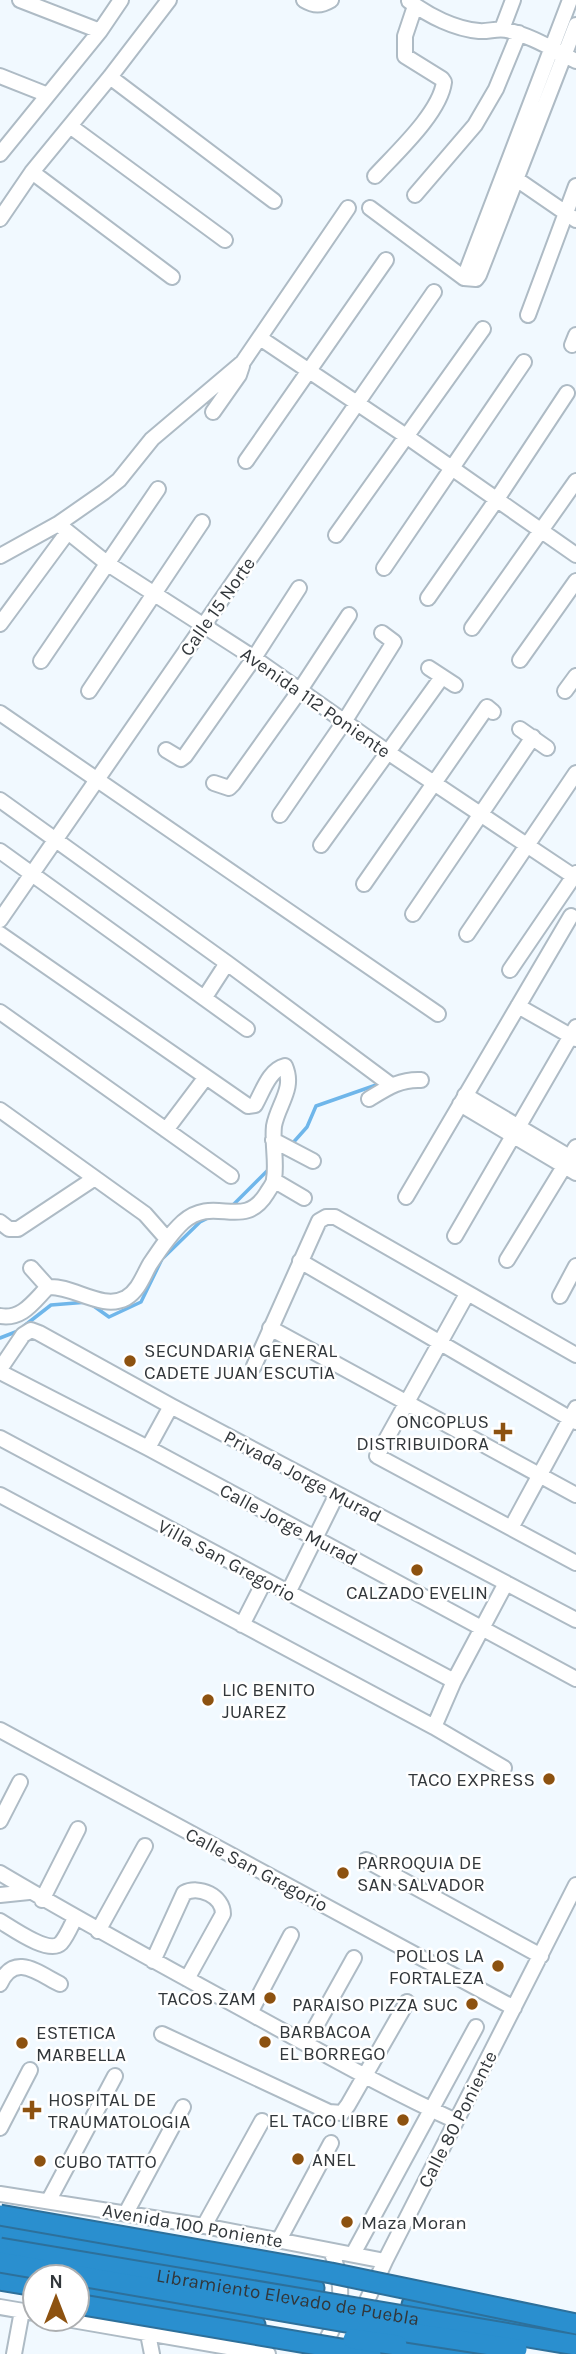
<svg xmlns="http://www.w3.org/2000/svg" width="576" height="2354" font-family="Karla,sans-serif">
<rect width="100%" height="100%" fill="#f1f9ff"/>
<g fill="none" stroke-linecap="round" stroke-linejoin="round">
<path stroke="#6fb6ea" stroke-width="3.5" d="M291,1145L307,1127L316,1106L379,1084
M231,1207L270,1168
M24,1326L51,1305L88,1302L109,1317L141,1302L162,1259L200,1222L212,1216
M0,1338L18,1331"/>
<g stroke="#aebbc5" stroke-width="18">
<path id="minor" d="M20,0L100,31
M304,0C314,6 321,6 331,0
M409,1C429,16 455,29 479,31C488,32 497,28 506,30C530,35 554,50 576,61
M502,29L513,0
M0,76L48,95
M110,77L274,201
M70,126L225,240
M0,154L100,31L121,0
M32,172L172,277
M509,174L576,220
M375,176C396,153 440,113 444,82L442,79L405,56V36L415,6
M415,195L475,125L496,89L519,33
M370,208L464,278L476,279L479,275L576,25
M0,219L32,172L110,77L169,0
M464,278L570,0
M528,315L576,186
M260,338L406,436L576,555
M572,345L576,335
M213,412L239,375L242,366
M246,461L386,260
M58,524L108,564L254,658L389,753L576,878
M336,535L483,329
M0,556L58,524L104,492L119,480L152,439L243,362L348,208
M384,568L524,362
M428,598L497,499L567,393
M0,624L67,533
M472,628L576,481
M520,660L576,581
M41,661L158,489
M429,668L455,685
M89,691L202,522
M565,691L576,676
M0,713L438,1014
M520,729L547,748
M166,750L181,759L185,756L254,658L299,588
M214,783L229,788L233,784L300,690L349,615
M0,800L227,963L391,1085
M280,815L344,722L394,642L382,633
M321,845L442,677
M0,851L247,1029
M364,884L487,707L493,712
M413,914L533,737
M0,920L434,292
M0,934L248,1106L255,1105C263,1091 269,1070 285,1066C295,1089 278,1104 274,1126C272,1144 277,1162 274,1179C274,1184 269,1189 267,1193C243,1232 215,1194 183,1222C170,1234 160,1249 150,1264C143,1276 139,1290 126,1298C102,1311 73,1285 48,1287C33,1302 22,1320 0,1316
M467,934L576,773
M510,970L576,873
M205,997L227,963
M518,1006L576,1039
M0,1012L231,1176
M465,1095L576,1161
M369,1099C387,1088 400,1079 421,1080
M460,1104L576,1173
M0,1110L145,1214L167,1239
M166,1130L206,1077
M273,1140L313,1161
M275,1181L304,1198
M406,1197L571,916
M0,1222L9,1229H18L95,1178
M455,1236L576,1027
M507,1260L576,1147
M300,1261L576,1422
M31,1268L48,1287
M467,1294L377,1456L576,1563
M560,1296L576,1266
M270,1328L576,1495
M254,1366L319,1221L326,1217H335L576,1355
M0,1369L23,1335L31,1330L39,1333L171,1406L576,1620
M0,1372L148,1448L576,1679
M0,1438L454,1681
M148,1448L171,1406
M0,1495L434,1727L504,1768
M511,1528L576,1408
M288,1593L337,1494
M242,1625L265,1580
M434,1727L454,1681L506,1583
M0,1730L514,2008
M0,1821L20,1782
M366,1860L541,1956
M0,1873C84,1923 171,1970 257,2017C323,2053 388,2090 456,2121
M0,1895L29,1892
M42,1900L78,1829
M0,1921C12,1928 49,1955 61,1943C67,1936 71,1926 75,1918
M98,1931L145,1846
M153,1961L184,1893C199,1885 223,1896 223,1914L187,1979
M0,1984C14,1952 38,1973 60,1984
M250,2013L291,1935
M162,2034L329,2112L342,2113L348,2105L407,2002
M306,2044L354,1958
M0,2128L30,2070
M0,2194L204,2226L385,2261
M49,2200L115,2076
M126,2213L183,2107
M204,2226L262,2121
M279,2240L331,2143
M353,2254L476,2027
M0,2307L35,2313
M360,2316L385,2261L576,1885
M66,2319L268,2354
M148,2334L152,2354
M319,2350C343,2321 346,2286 331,2251
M14,2354L22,2311"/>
</g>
<g stroke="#2d709b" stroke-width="23">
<path id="highway" d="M0,2235L314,2288
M0,2280L35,2286
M77,2294L255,2325
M412,2305L575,2333
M397,2345L463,2354"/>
</g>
<use href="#minor" stroke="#fff" stroke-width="14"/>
<use href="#highway" stroke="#2a8fcf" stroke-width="19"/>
<g stroke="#2d709b" stroke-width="23" stroke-linecap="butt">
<g id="highway-bridge">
<path d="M0,2215L331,2273L576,2324"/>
<path id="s1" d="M0,2248L576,2345"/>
<path d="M0,2262L386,2329L517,2349"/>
<path d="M77,2304L371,2354"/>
<path d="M353,2339L397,2345"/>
</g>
</g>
<use href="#highway-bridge" stroke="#2a8fcf" stroke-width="19"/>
</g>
<g fill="#8d5210" stroke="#fff" stroke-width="2.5">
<circle cx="130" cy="1361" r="7"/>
<path d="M499.5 1421.5h7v7h7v7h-7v7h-7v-7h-7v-7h7z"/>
<circle cx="417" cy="1570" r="7"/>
<circle cx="208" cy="1700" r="7"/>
<circle cx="549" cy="1779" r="7"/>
<circle cx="343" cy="1873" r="7"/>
<circle cx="498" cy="1966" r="7"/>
<circle cx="270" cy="1998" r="7"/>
<circle cx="472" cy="2004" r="7"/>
<circle cx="265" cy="2042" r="7"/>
<circle cx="22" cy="2043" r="7"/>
<path d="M28.5 2099.5h7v7h7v7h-7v7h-7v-7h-7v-7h7z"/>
<circle cx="403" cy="2120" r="7"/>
<circle cx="298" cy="2159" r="7"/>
<circle cx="40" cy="2161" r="7"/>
<circle cx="347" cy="2222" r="7"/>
</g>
<g text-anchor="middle" stroke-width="5" stroke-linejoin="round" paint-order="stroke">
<g font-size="19" fill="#32373b" stroke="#fff">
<text transform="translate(217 606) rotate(-55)" y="7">Calle 15 Norte</text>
<text transform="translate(316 702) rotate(35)" y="7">Avenida 112 Poniente</text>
<text transform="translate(303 1476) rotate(28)" y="7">Privada Jorge Murad</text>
<text transform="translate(289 1524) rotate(28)" y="7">Calle Jorge Murad</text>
<text transform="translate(227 1560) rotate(28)" y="7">Villa San Gregorio</text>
<text transform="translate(257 1869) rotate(28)" y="7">Calle San Gregorio</text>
<text transform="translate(457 2119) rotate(-63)" y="7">Calle 80 Poniente</text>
<text transform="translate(193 2225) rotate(10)" y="7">Avenida 100 Poniente</text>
<text dy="7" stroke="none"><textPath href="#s1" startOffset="292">Libramiento Elevado de Puebla</textPath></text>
</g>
<g font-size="19" fill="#32373b" stroke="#fff" text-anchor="start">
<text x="144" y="1357">SECUNDARIA GENERAL<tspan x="144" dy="22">CADETE JUAN ESCUTIA</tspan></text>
<text x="489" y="1428" text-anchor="end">ONCOPLUS<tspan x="489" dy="22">DISTRIBUIDORA</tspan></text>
<text x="417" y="1599" text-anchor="middle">CALZADO EVELIN</text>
<text x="222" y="1696">LIC BENITO<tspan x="222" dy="22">JUAREZ</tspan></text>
<text x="535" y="1786" text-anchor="end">TACO EXPRESS</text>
<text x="357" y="1869">PARROQUIA DE<tspan x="357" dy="22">SAN SALVADOR</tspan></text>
<text x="484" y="1962" text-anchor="end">POLLOS LA<tspan x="484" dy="22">FORTALEZA</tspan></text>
<text x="256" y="2005" text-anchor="end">TACOS ZAM</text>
<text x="458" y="2011" text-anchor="end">PARAISO PIZZA SUC</text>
<text x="279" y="2038">BARBACOA<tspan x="279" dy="22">EL BORREGO</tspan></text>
<text x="36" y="2039">ESTETICA<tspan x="36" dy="22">MARBELLA</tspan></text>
<text x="48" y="2106">HOSPITAL DE<tspan x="48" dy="22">TRAUMATOLOGIA</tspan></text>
<text x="389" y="2127" text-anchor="end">EL TACO LIBRE</text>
<text x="312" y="2166">ANEL</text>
<text x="54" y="2168">CUBO TATTO</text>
<text x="361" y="2229">Maza Moran</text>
</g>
</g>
<g transform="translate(56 2298)"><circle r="33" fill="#ffffff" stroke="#adafb1" stroke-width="2"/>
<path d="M0-5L12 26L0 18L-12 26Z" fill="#8d5210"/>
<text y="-10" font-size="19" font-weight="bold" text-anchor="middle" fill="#32373b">N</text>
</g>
</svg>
